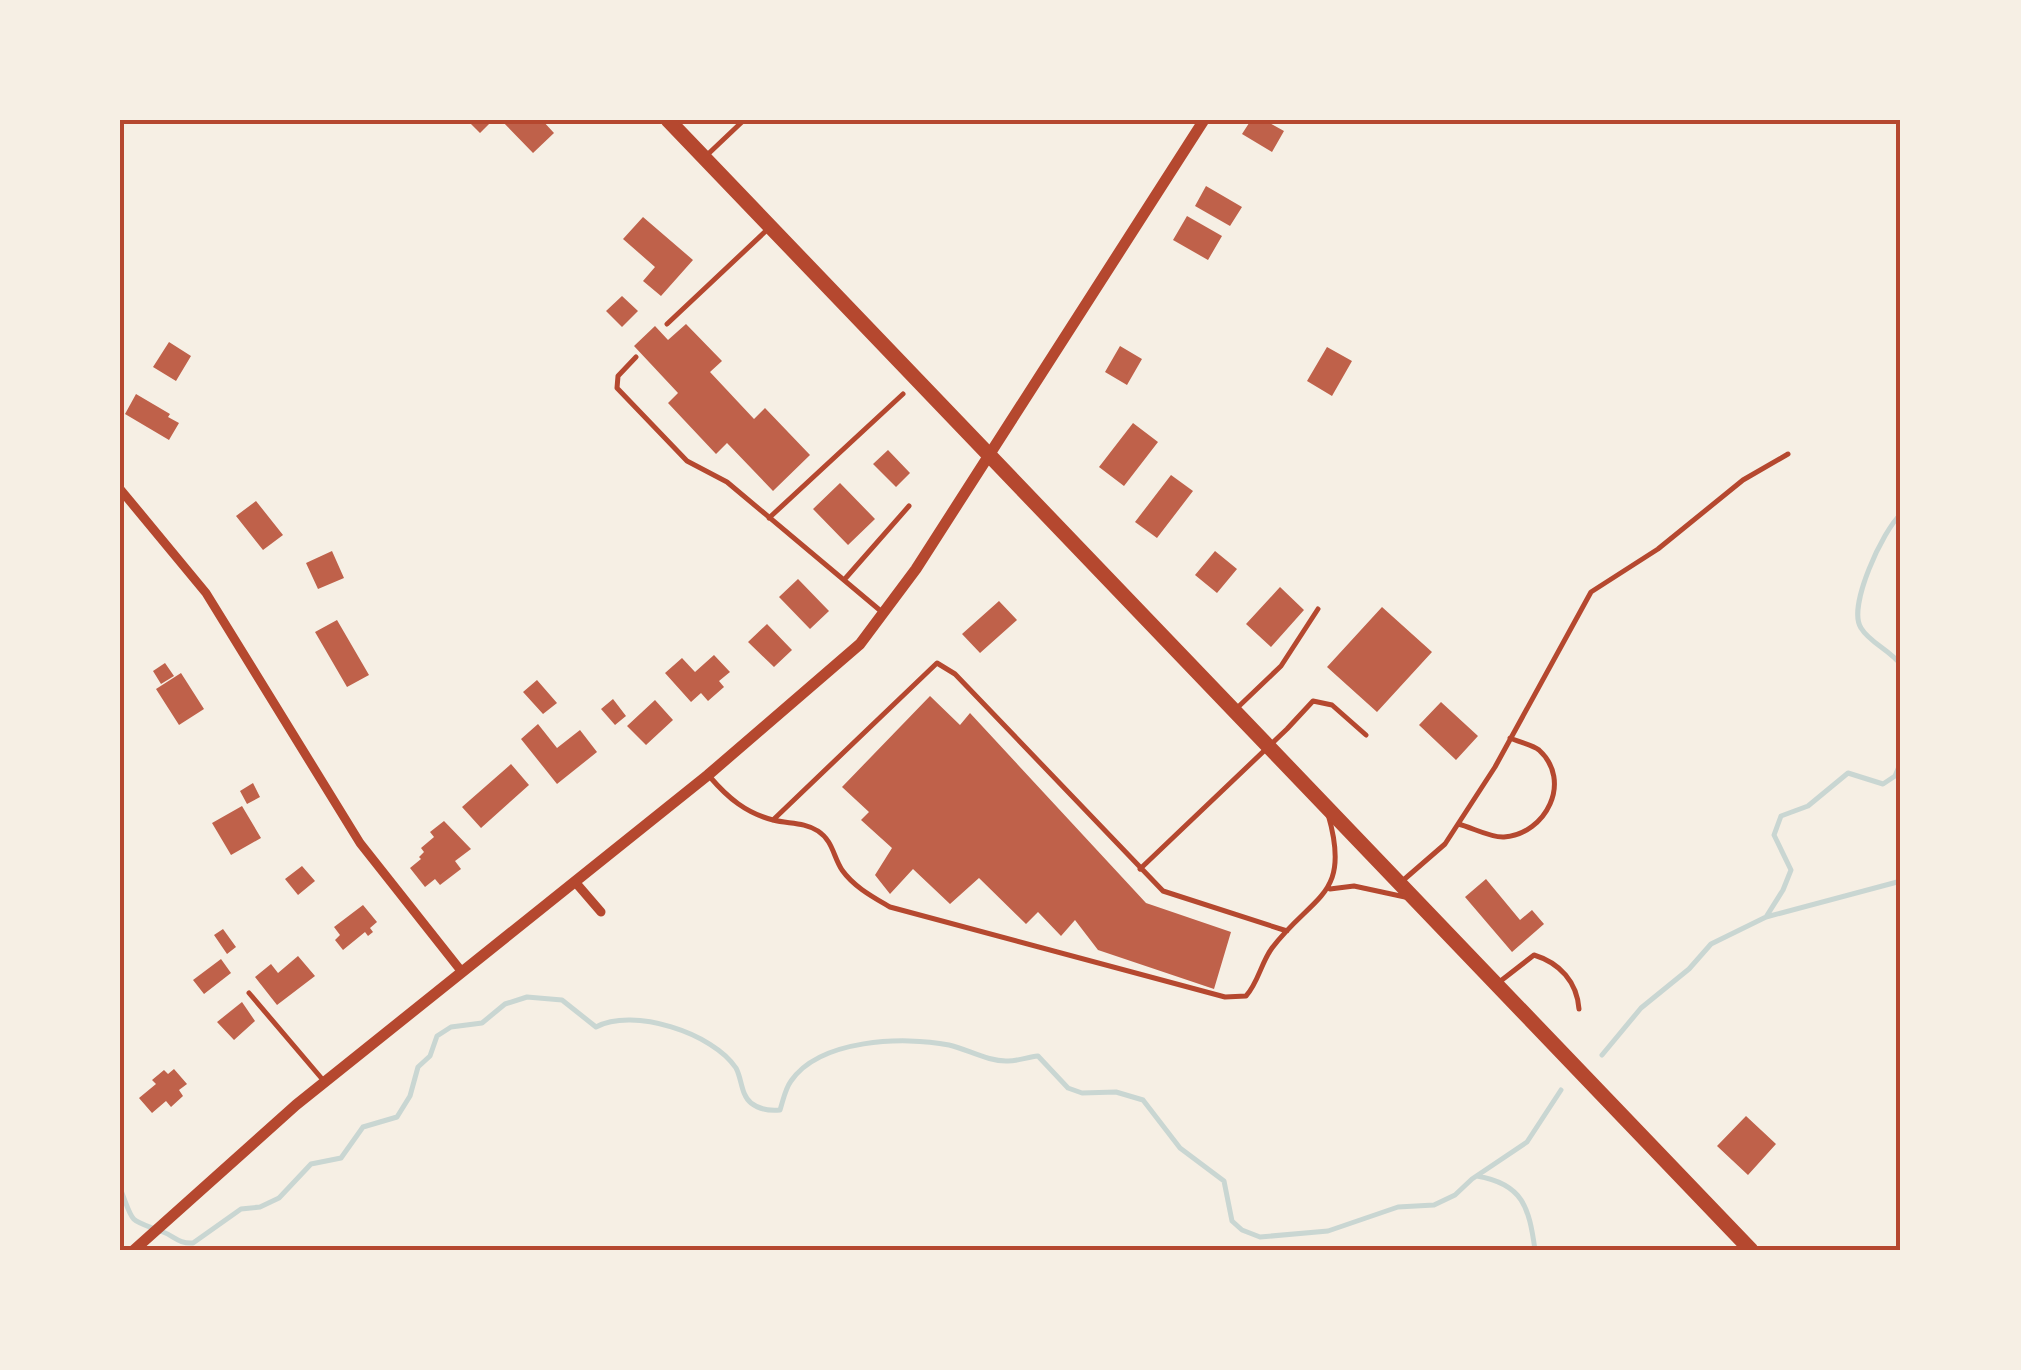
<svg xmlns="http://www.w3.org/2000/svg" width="2021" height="1370" font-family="'IBM Plex Serif',serif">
<rect width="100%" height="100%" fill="#f6efe4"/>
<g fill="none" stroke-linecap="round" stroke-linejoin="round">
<path stroke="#c9d6d2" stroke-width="5" d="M1901,514C1883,530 1847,607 1861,628C1870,643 1890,650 1901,665
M1766,917L1783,890L1791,870L1774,835L1781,816L1808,806L1848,773L1883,784L1895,776L1901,762
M1602,1055L1641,1008L1689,969L1711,944L1766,917L1901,881
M1477,1176C1523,1184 1529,1207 1535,1250
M120,1188C135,1226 127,1218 163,1232C174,1236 179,1244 193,1243L241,1209L260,1207L279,1198L311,1164L341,1158L363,1127L397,1117L410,1096L418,1067L430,1056L437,1036L451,1027L482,1023L505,1004L527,997L562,1000L596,1027C633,1007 713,1033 736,1068C742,1079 741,1095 751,1103C760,1110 770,1111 780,1110C783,1101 785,1089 791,1081C820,1039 903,1036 949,1045C967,1049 989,1062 1008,1061C1018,1061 1028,1057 1038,1056L1068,1088L1082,1093L1116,1092L1143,1100L1180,1148L1224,1181L1232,1221L1242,1230L1260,1237L1328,1231L1398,1207L1434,1205L1455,1195L1472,1179L1527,1142L1561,1090"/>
</g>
<path fill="#bf614a" d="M467,120H493L480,133Z
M501,120H542L554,133L533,153Z
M1251,120H1264L1284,131L1272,152L1242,134Z
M1206,186L1242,207L1230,226L1195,206Z
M1187,216L1222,236L1208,260L1173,240Z
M643,217L693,260L661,296L643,281L655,267L623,239Z
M622,296L638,311L622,327L606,311Z
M686,324L722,361L710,372L754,419L765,408L810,455L773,491L727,443L716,454L668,403L678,393L634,346L655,326L668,340Z
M169,342L191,356L176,381L153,367Z
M1120,346L1142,359L1127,385L1105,372Z
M1327,347L1352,361L1332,396L1307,381Z
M136,394L170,414L168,417L179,423L169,440L125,414Z
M1133,423L1158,442L1124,486L1099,467Z
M888,450L910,473L896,487L873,464Z
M1171,475L1193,491L1157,538L1135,522Z
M840,483L875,519L848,545L813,509Z
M256,501L283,535L263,550L236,516Z
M332,551L344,578L318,589L306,563Z
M1215,551L1237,569L1217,593L1195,575Z
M798,579L829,611L810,629L779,597Z
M1280,587L1304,610L1271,647L1246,624Z
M999,601L1017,620L980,653L962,634Z
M1382,607L1432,652L1377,712L1327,667Z
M337,620L369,675L347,687L315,632Z
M767,624L792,650L774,667L748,642Z
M714,655L730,672L719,681L724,687L708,701L701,693L691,702L665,673L682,658L695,672Z
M165,663L174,676L161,684L153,671Z
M181,673L204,709L179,725L156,689Z
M537,680L557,703L543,714L523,692Z
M930,696L960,725L970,713L1146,903L1231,932L1214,989L1098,950L1075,920L1061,936L1038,912L1026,924L979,878L950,904L913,869L890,894L875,875L892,848L861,820L869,812L842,787Z
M613,699L626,716L615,725L601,709Z
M655,700L673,720L646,745L627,726Z
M1441,702L1478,736L1456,760L1419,725Z
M538,724L557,748L580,730L597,752L557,784L521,739Z
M511,764L529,785L481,828L462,807Z
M253,783L260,797L247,804L240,791Z
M242,806L261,838L231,855L212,823Z
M444,821L471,849L455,861L461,869L440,885L435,879L425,887L410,868L421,859L419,857L424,852L421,848L434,837L430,832Z
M302,866L315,881L298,895L285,879Z
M1486,879L1520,920L1532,910L1544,924L1512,952L1465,897Z
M363,905L377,922L370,928L373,932L368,936L365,932L343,950L335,940L340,935L334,927Z
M223,929L236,947L227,954L214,935Z
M298,956L315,976L277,1005L255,977L271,964L278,973Z
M221,959L231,973L204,994L193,980Z
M242,1002L255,1021L234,1040L217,1022Z
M174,1069L187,1084L179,1090L183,1096L171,1107L166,1101L152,1113L139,1098L156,1084L152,1080L164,1070L168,1074Z
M1746,1116L1776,1144L1748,1175L1717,1146Z"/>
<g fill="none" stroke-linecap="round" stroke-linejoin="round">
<path stroke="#b5482f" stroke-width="5" d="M706,156L744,120
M667,324L768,229
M636,357L618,376L617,388L687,461L727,482L882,612
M769,518L903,394
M844,580L909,506
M1236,709L1281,666L1318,609
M710,777C728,798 746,813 773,820C789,824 804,822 818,831C833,841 833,856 842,870C854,887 873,897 890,907L1225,997L1246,996C1258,983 1261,963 1272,948C1313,894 1352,897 1328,814
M773,820L937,663L955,674L1163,891L1287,931
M1458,824C1471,827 1491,838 1504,837C1546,834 1573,781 1539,750C1533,745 1519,742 1510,738
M1140,869L1287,729L1313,701L1332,705L1366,735
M1400,883L1445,844L1495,767L1591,592L1658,549L1743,480L1788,454
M1330,889L1354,886L1405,897
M1498,983L1534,955C1560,963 1577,982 1579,1009
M249,993L323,1080"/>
<path stroke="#b5482f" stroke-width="9" d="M120,489L206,593L360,843L462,972
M576,883L601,912"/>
<path stroke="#b5482f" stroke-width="11" d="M134,1250L296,1105L708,775L860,644L916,569L1204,120"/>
<path stroke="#b5482f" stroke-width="15" d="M668,120L1751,1250"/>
</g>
<rect width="2021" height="1370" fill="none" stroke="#f6efe4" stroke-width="245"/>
<rect x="122" y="122" width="1776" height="1126" fill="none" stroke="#b5482f" stroke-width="4"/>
</svg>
